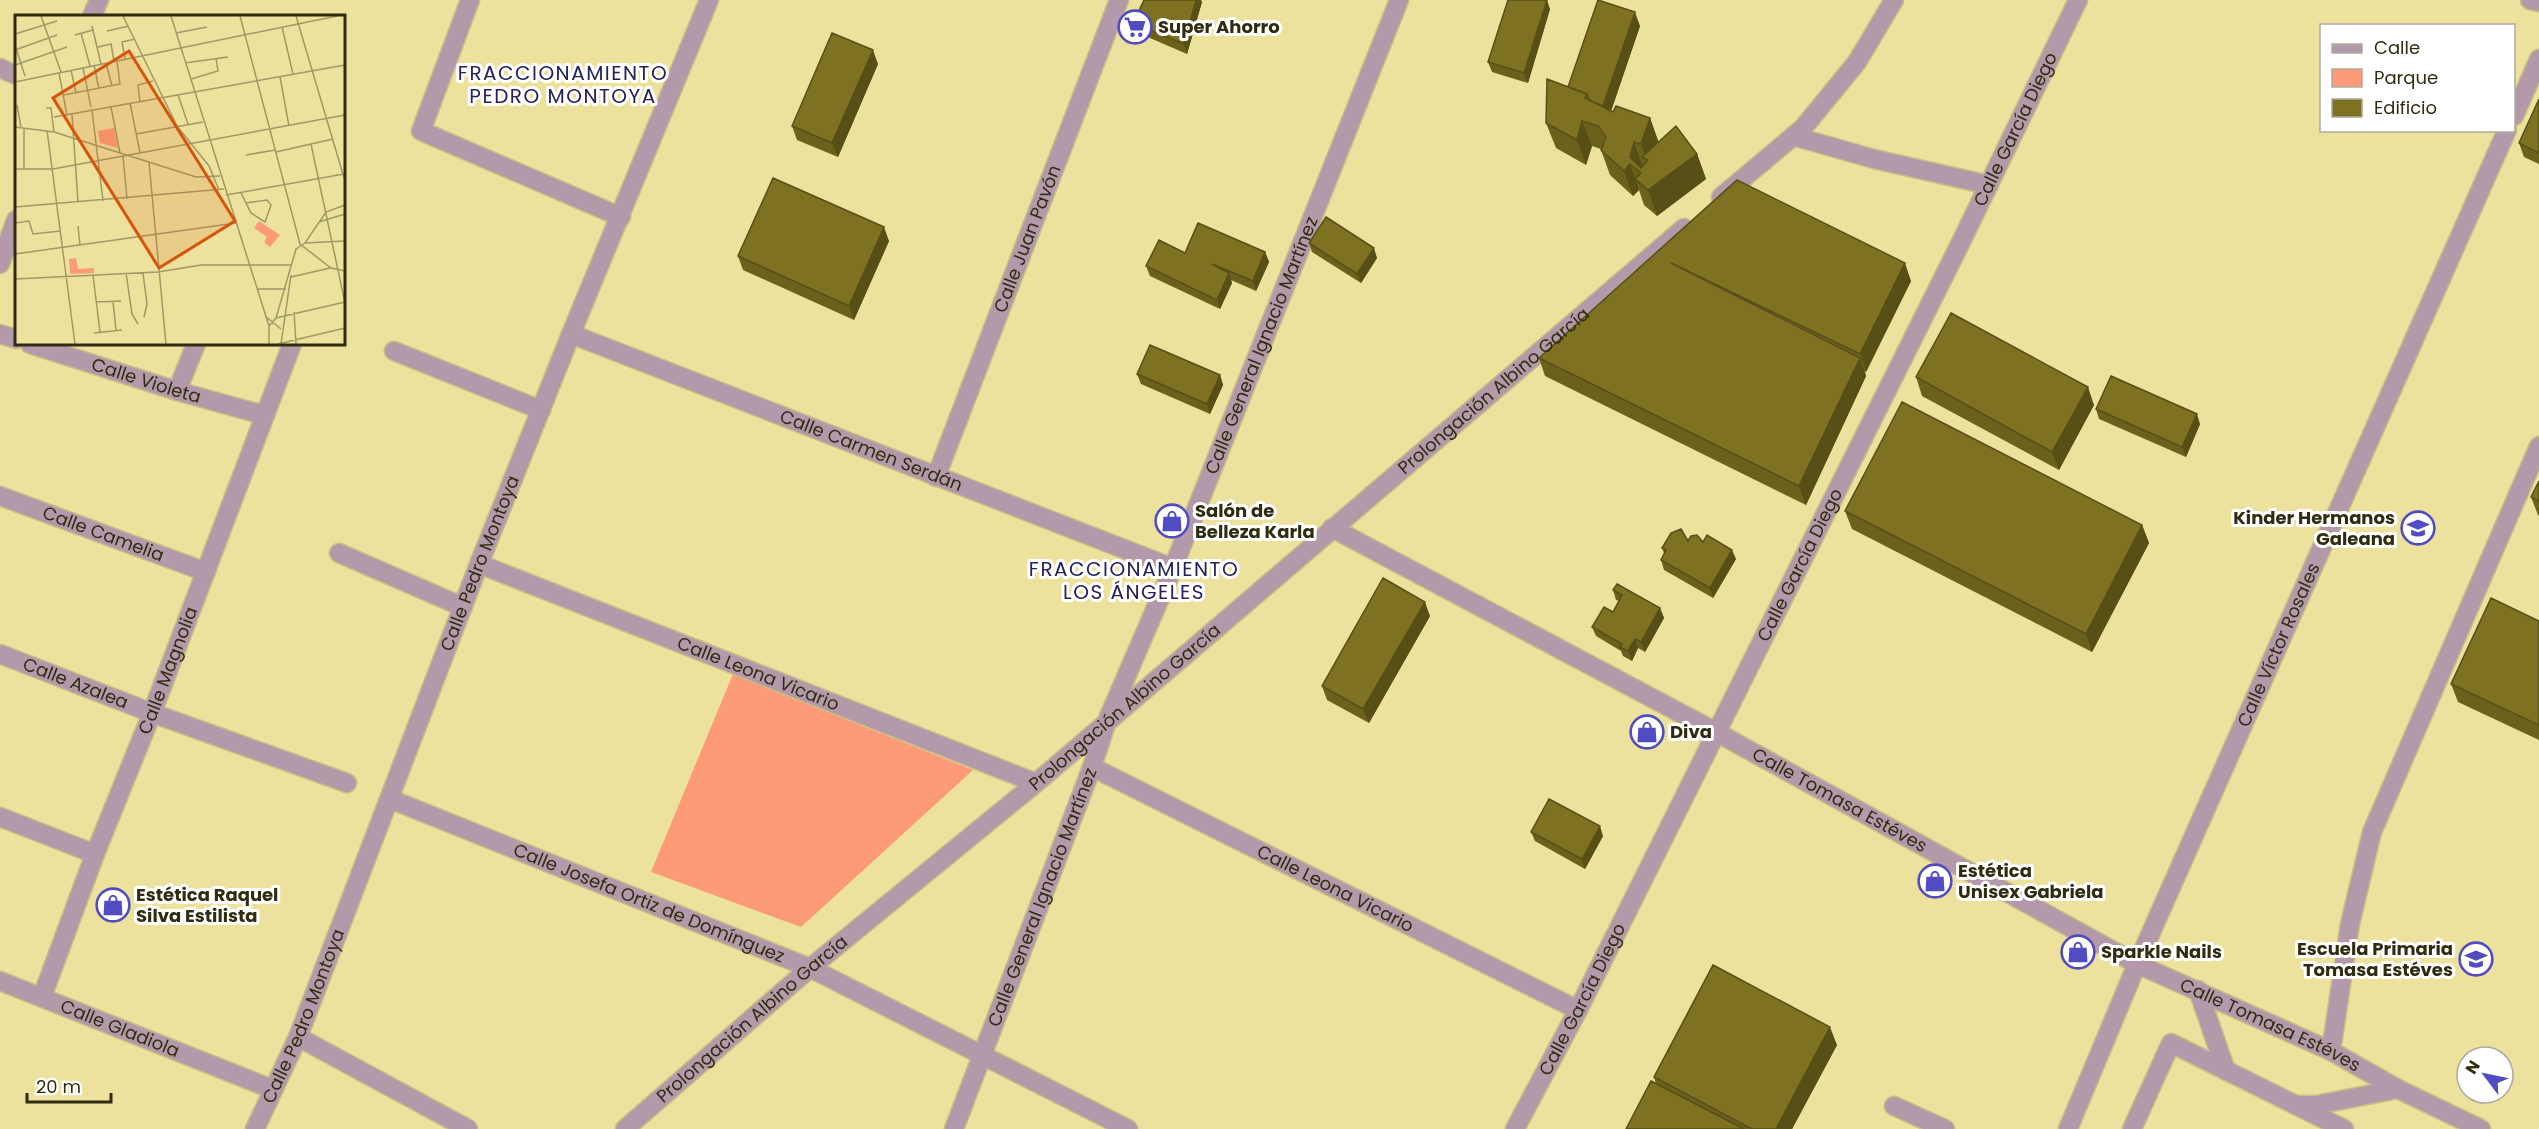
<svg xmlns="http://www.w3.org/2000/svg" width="2539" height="1129" font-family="Poppins,sans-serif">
<rect width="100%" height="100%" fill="#ece19d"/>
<path fill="#fd9a78" d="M733,674L973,770L801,927L651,872Z"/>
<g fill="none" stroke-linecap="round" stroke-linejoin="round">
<g stroke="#cac084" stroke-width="21">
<g id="minor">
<path d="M470,0L421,131L621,217"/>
<path d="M2530,0L2539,2"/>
<path d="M92,16L99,0"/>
<path d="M0,68L16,75"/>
<path d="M2514,116L2539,59"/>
<path d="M1793,136L1874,159L1989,185"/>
<path d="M1721,197L1803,128L1857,62L1894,0"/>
<path d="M0,264L16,220"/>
<path d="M0,334L16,339"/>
<path id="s1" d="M571,334L1173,568"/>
<path id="s2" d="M30,344L177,391L264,415"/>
<path d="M394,351L541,410"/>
<path d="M177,391L196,344"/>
<path id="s3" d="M936,477L1119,0"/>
<path id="s4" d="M0,496L206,572"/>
<path id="s5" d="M1332,528L1716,732L2137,964L2331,1051L2398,1089L2481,1129"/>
<path d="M339,553L463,607"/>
<path id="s6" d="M479,564L1036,783"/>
<path id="s7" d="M0,654L152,713L347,783"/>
<path id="s8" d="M1092,767L1578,1010"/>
<path id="s9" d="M390,799L810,968L1128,1129"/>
<path d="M0,817L95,854"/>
<path id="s10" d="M0,981L272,1089"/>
<path d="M2198,990L2226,1071"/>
<path id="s11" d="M42,997L95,854L152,713L292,344"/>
<path d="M298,1037L468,1129"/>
<path d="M2331,1051L2350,924L2372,832L2539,446"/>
<path d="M2299,1105H2316L2398,1089"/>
<path d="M1894,1106L1945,1129"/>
<path id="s12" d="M255,1129L298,1037L479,564L571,334L709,0"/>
<path id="s13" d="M625,1129L810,968L1036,783L1684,228"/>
<path id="s14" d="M954,1129L1092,767L1107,721L1173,568L1399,0"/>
<path id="s15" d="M1515,1129L1578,1010L1961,242L2078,0"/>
<path id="s16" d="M2068,1129L2137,964L2507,130"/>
<path d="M2132,1129L2171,1043L2344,1129"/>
</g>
</g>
<use href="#minor" stroke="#b399aa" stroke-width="18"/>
</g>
<path fill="#6c611c" d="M1202,2L1187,54L1136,32L1133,23Z
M1550,9L1528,83L1492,72L1488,62Z
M1640,26L1611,111L1650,118L1658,142L1697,154L1706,179L1657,216L1644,205L1639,190L1633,196L1610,175L1601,150V149L1592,146L1586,165L1556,148L1546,123Z
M878,64L838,157L797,140L792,126Z
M2539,99V164L2524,157L2519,143Z
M1737,180L1911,281L1866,372L1865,371L1866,376L1806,505L1545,376L1539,358Z
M889,241L854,320L743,270L738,256Z
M1309,243L1377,258L1361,283L1312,252Z
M1265,252L1269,262L1256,291L1231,280L1232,283L1220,309L1150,276L1146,266L1185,253Z
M1137,374L1220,375L1223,385L1210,414L1141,384Z
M1916,377L2094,405L2059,470L1922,396Z
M2096,409L2200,424L2186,457L2099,419Z
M2539,481V516L2538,515L2531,497Z
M1845,511L2142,525L2149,543L2092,652L1852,529Z
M1688,541L1703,542L1736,559L1713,598L1664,570L1661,560L1664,553L1662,548Z
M1613,590L1660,608L1664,618L1645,652L1638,648L1632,661L1623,656L1621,651L1596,636L1592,627L1613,612L1619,601L1616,600Z
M1430,616L1369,723L1327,700L1322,686Z
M2539,621V740L2458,702L2451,684Z
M1531,832L1603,836L1585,869L1535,841Z
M1837,1045L1792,1129H1626L1656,1084L1654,1077Z"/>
<path fill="#584f17" d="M1196,0H1201L1202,2L1187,54L1184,44Z
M1547,0L1550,9L1528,83L1524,73Z
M1635,12L1640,26L1608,120L1603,106Z
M873,50L878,64L838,157L832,143Z
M1650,118L1659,143L1648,160H1647L1641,144Z
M1582,121L1592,146L1586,165L1577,140Z
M1634,142L1643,167L1641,174L1630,157Z
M1697,154L1706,179L1657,216L1648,190Z
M1630,164L1639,190L1633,196L1624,171Z
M884,227L889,241L854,320L849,306Z
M1374,248L1377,258L1361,283L1357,274Z
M1265,252L1269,262L1256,291L1253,281Z
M1905,263L1911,281L1866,372L1860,354Z
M1229,273L1232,283L1220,309L1217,300Z
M1860,358L1866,376L1806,505L1799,486Z
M1220,375L1223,385L1210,414L1207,404Z
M2088,387L2094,405L2059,470L2052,452Z
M2197,414L2200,424L2186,457L2182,447Z
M2142,525L2149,543L2092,652L2086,634Z
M1732,550L1736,559L1713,598L1710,588Z
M1425,602L1430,616L1369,723L1363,709Z
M1660,608L1664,618L1645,652L1641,642Z
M1635,639L1638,648L1632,661L1628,651Z
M1600,826L1603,836L1585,869L1582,859Z
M1830,1027L1837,1045L1792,1129H1776Z"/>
<path fill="#7e7121" stroke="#584f17" stroke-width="1.5" d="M1144,0H1196L1184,44L1133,23Z
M1508,0H1547L1524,73L1488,62Z
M1598,0L1635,12L1603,106L1589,100L1587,94L1568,87Z
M832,33L873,50L832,143L792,126Z
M1547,79L1587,94L1585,98L1613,112L1616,106L1650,118L1641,144L1634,142L1630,157L1641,168L1648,160L1642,157L1676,126L1697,154L1648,190L1635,179L1641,173L1630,164L1624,171L1601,150L1606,137L1598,126L1582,121L1577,140L1546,123Z
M2539,99V153L2519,143Z
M773,178L884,227L849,306L738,256Z
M1737,180L1905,263L1860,354L1671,263L1860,358L1799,486L1539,358Z
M1326,217L1374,248L1357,274L1309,243Z
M1198,223L1265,252L1253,281L1212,264L1229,273L1217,300L1146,266L1159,240L1185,253Z
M1951,313L2088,387L2052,452L1916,377Z
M1150,345L1220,375L1207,404L1137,374Z
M2111,376L2197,414L2182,447L2096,409Z
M1902,402L2142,525L2086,634L1845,511Z
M2539,481V501L2531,497Z
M1681,529L1688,541L1691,536L1697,535L1703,542L1707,535L1732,550L1710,588L1661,560L1666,550L1662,548L1671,533Z
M1383,578L1425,602L1363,709L1322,686Z
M1617,584L1660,608L1641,642L1635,639L1628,651L1620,647L1622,644L1592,627L1604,607L1613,612L1622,595L1613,590Z
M2491,598L2539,621V725L2451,684Z
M1549,799L1600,826L1582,859L1531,832Z
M1713,965L1830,1027L1776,1129H1752L1654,1077Z
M1651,1081L1744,1129H1626Z"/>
<defs>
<g id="supermarket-ring" transform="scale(1.725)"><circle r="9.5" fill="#fff" stroke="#524cc3" stroke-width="1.5"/><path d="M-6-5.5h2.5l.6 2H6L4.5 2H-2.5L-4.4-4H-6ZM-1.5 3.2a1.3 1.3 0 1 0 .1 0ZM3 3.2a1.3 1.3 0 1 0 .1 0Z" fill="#524cc3"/></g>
<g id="shop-ring" transform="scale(1.725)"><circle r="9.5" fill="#fff" stroke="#524cc3" stroke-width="1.5"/><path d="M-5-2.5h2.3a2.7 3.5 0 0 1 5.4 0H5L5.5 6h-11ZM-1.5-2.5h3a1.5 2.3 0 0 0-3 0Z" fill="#524cc3"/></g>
<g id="school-ring" transform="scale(1.725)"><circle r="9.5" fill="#fff" stroke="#524cc3" stroke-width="1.5"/><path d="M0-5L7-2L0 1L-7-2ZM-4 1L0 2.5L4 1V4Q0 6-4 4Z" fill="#524cc3"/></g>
</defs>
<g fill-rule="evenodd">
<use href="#supermarket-ring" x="1135" y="27"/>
<use href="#shop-ring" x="1172" y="521"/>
<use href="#school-ring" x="2418" y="528"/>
<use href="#shop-ring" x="1647" y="732"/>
<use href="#shop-ring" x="1935" y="881"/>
<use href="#shop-ring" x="113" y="905"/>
<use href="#shop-ring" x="2078" y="952"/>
<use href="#school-ring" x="2476" y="959"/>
</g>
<g text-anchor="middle" stroke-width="6" stroke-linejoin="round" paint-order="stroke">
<g font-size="18" font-weight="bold" fill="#312c11" stroke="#fff" text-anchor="start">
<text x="1158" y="33">Super Ahorro</text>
<text x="1195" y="517">Salón de<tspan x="1195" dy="21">Belleza Karla</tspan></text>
<text x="2395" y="524" text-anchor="end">Kinder Hermanos<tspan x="2395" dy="21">Galeana</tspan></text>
<text x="1670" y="738">Diva</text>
<text x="1958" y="877">Estética<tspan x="1958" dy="21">Unisex Gabriela</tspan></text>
<text x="136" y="901">Estética Raquel<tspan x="136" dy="21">Silva Estilista</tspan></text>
<text x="2453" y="955" text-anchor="end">Escuela Primaria<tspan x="2453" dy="21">Tomasa Estéves</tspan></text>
<text x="2101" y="958">Sparkle Nails</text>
</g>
<g font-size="18" fill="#312c11" stroke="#fff">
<text dy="6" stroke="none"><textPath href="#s15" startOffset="1118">Calle García Diego</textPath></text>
<text dy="6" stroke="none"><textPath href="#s3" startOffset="255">Calle Juan Pavón</textPath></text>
<text dy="6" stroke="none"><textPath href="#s14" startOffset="842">Calle General Ignacio Martínez</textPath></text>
<text dy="6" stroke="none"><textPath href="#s2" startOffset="122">Calle Violeta</textPath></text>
<text dy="6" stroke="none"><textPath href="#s13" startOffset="1140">Prolongación Albino García</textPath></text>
<text dy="6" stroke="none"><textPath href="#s1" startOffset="322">Calle Carmen Serdán</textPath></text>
<text dy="6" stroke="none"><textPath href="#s4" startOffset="110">Calle Camelia</textPath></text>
<text dy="6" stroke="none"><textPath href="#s12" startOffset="609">Calle Pedro Montoya</textPath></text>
<text dy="6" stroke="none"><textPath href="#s15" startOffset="632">Calle García Diego</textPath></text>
<text dy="6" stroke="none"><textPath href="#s16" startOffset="528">Calle Víctor Rosales</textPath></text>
<text dy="6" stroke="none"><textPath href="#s11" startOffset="350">Calle Magnolia</textPath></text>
<text dy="6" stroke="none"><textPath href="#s6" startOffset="300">Calle Leona Vicario</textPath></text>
<text dy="6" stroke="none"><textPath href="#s7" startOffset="81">Calle Azalea</textPath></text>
<text dy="6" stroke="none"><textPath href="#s13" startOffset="654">Prolongación Albino García</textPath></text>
<text dy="6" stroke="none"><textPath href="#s5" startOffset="576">Calle Tomasa Estéves</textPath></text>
<text dy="6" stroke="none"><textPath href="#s8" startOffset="272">Calle Leona Vicario</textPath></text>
<text dy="6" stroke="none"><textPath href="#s14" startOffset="248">Calle General Ignacio Martínez</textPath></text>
<text dy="6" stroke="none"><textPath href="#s9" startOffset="279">Calle Josefa Ortiz de Domínguez</textPath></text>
<text dy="6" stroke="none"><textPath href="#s15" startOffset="146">Calle García Diego</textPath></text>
<text dy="6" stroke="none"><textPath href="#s12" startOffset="123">Calle Pedro Montoya</textPath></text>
<text dy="6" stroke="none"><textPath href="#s13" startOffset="168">Prolongación Albino García</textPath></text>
<text dy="6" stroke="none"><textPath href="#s5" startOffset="1062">Calle Tomasa Estéves</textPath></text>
<text dy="6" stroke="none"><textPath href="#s10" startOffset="129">Calle Gladiola</textPath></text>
</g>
<g font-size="20" letter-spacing="1.5" fill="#24225c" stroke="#fff">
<text x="563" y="80">FRACCIONAMIENTO<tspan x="563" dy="23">PEDRO MONTOYA</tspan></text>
<text x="1134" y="576">FRACCIONAMIENTO<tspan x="1134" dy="23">LOS ÁNGELES</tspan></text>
</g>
</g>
<g transform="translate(15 15)">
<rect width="330" height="330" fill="#ece19d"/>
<path d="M99,113L103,133L85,128L83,116ZM244,206L265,220L255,232L249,227L252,222L239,213ZM61,243L63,254L79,253V258L55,259L54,244Z" fill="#fd9a78"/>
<path fill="none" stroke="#a19965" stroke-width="1.5" d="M26,1L46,57M108,1L162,111L194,151L204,175M156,1L254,311M225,1L285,229L316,253L330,256M281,1L330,166M77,11L86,49M267,12L278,59M92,16L114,11M66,18L75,51M161,18L192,12M0,19L42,6M60,20L78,15M0,30L10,61M83,32L96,29L99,46M0,35L42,20M110,44L107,27L120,24M91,48L97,71M170,48L213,42M0,50L52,32M79,50L84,74M68,53L76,92M56,55L61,78M44,58L52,100M265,62L274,111M176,64L203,56L201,43M0,67L322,1M49,80L105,69L102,46M163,80L173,109M125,87L123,70L138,66M115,88L125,138M2,90L6,112M96,92L105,138M31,93H36L39,117M77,95L88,186M57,99L63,187M39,102L330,50M0,112L39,117L181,162L205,161M9,113V154M32,115L60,329M121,119L188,107M296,129L330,288M261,137L318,124M231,140L260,135M108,141L112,184M134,147L151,329M0,154H38L330,100M226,177L227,180L236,198L250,207L256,190L252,185L231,188M211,180L329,159M0,192L209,174M304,207L330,199M0,208L14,206L18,219L46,216M63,211L65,230M290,228L330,226M0,239L221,208M111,258L117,299L123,309M128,258L132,289L129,302M78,260L85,317M276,262L315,253M0,264L143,257L186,250H277M242,274H271M98,286L101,315M81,287L106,286M279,297L281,329M250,301L266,314M261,303L281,234L290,228L311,197L330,190M79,318L107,315M254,329V311L261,303L330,287M263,329L330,313M266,329L276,260"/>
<path fill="#d6540c" fill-opacity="0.15" stroke="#d6540c" stroke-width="3" d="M114,36L220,206L144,253L38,83Z"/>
<rect width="330" height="330" fill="none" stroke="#312c11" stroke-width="3"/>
</g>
<rect x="2320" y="24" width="195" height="108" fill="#ffffff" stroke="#adaba0" stroke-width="1.5"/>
<rect x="2332" y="44" width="30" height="9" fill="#b399aa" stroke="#adaba0" stroke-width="1.5"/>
<text x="2374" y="54" font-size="18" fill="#312c11">Calle</text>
<rect x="2332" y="69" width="30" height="18" fill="#fd9a78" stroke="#adaba0" stroke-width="1.5"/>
<text x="2374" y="84" font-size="18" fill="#312c11">Parque</text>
<rect x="2332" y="99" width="30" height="18" fill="#7e7121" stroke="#adaba0" stroke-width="1.5"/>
<text x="2374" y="114" font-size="18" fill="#312c11">Edificio</text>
<g transform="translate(2485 1075) rotate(302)"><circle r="28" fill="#ffffff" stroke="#adaba0" stroke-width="1.5"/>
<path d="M0-4.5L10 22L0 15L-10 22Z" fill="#524cc3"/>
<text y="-9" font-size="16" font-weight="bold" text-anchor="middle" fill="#312c11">N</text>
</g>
<path d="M27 1093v9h84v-9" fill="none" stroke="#312c11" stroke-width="3"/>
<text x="36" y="1093" font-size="18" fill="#312c11" stroke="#ffffff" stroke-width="4.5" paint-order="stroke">20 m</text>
</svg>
